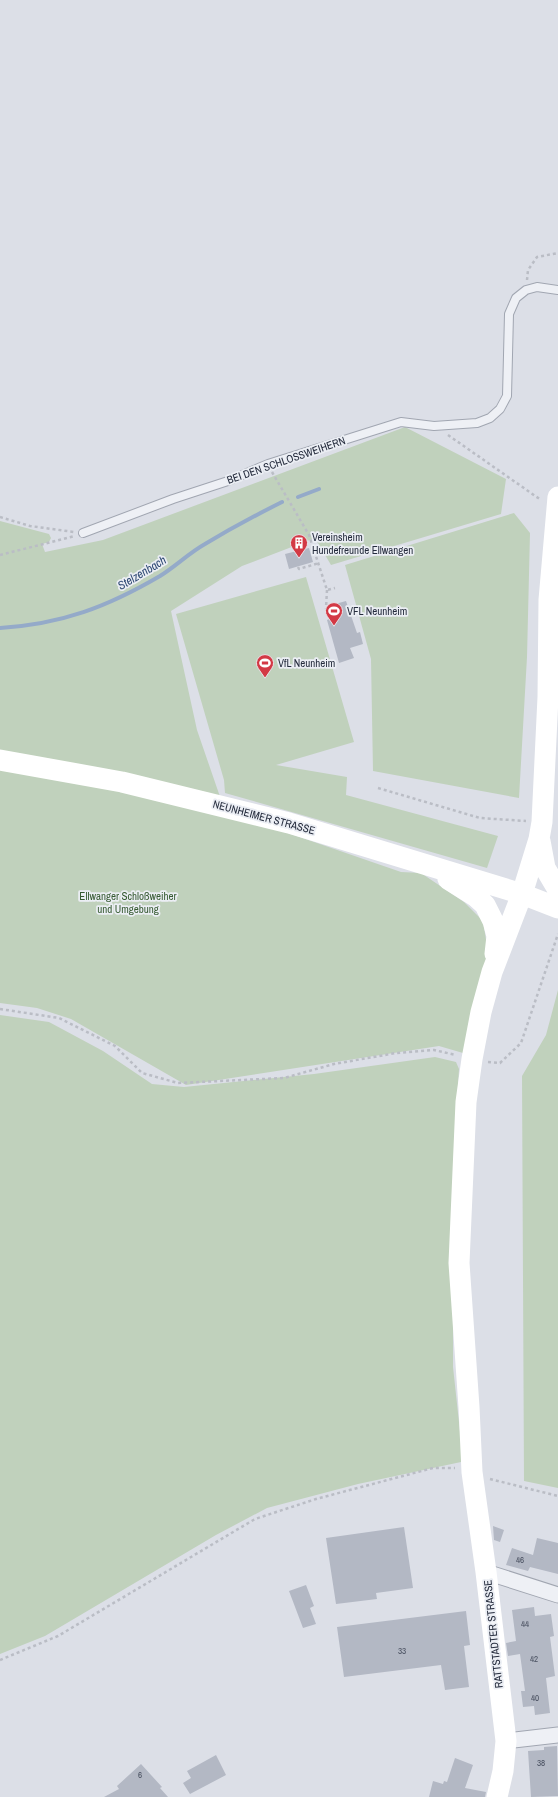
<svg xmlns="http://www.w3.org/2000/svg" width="558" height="1797" font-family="'Archivo Narrow',sans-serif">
<rect width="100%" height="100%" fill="#dcdfe7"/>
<path fill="#c0d1bc" d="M405,427L506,479L501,514L331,565L315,538L242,566L171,611L197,730L227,817L288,833L401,872L421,873L464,902L483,921L488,952L463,1053L439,1046L186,1085L71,1019L37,1008L0,1003V521L49,534L51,538L49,542L42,544L45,552L103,540Z
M514,513L530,533L527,657L519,798L373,771L371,659L345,565Z
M306,577L354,742L276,765L347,777L346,795L498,836L487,868L225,793L224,780L176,614Z
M558,990V1488L524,1481L522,1076L546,1035Z
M0,1015L49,1022L103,1051L152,1084L184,1087L314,1074L435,1057L456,1062L459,1069L453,1169V1367L463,1459L461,1462L358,1484L267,1508L216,1535L45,1636L0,1654Z"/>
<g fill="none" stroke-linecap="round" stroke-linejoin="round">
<path stroke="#94aac9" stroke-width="4" d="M298,497L319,489
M0,628C62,624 107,607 160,576C176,566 189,553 205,544C230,529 256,515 282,502"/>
</g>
<path fill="#b3b8c4" d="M309,548L313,562L289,569L285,554Z
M346,601L357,633L360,632L363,644L350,648L354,658L339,663L327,620L331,618L328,606Z
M493,1526L504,1530L500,1542L494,1540Z
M404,1527L413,1588L376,1593L377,1599L336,1604L326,1538Z
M537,1538L558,1543V1574L530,1567L528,1571L506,1565L512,1548L533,1555Z
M306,1585L314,1606L310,1608L316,1624L303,1628L289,1591Z
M534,1607L535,1616L551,1614L554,1636L550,1637L555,1676L546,1678L550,1713L535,1715L534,1706L523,1707L521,1691H525L520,1654L508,1656L506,1643L516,1641L512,1610Z
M466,1611L470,1645L464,1646L469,1687L445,1690L441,1665L344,1677L337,1627Z
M557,1746L558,1796L531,1797L528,1751L544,1750V1747Z
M216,1755L226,1775L190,1794L183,1783L191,1778L187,1771Z
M455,1758L473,1765L465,1788L486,1792L485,1797H429L433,1781L443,1784L444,1781L447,1782Z
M141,1764L162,1787L160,1788L168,1797H104L119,1789L117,1786Z"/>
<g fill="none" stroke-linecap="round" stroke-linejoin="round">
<g stroke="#a1a6b1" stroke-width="10">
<path id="lane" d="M83,533L173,499L228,481L268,464L401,422L434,426L477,423L490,418L500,409L507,396L509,314L516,298L526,290L537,287L558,290"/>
</g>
<g stroke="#a1a6b1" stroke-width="17">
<path id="street" d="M486,1572L558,1595
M506,1741L558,1735"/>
</g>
<path stroke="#babdc5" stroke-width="2.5" stroke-dasharray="3 3" stroke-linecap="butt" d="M527,280L528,270L537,257L558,253
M448,435L541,500
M272,472L309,535L327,590L335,588
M0,517L30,526L74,532
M0,555L75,536
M298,567L299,569L319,563
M327,590L326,608L329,619
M378,788L480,818L526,821
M0,1009L59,1018L115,1046L142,1073L178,1083L284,1078L334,1064L396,1053L434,1050L456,1055
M488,1062L500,1063L521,1043L558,934
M490,1479L558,1496
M0,1660L58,1636L255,1519L316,1499L433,1468H455"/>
<use href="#lane" stroke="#eef0f5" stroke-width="8"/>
<use href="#street" stroke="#eef0f5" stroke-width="15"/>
<path stroke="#fff" stroke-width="21" d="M0,760L122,782L289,823L522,894L558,908
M540,841L545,868L558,890
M448,879L475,896L485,905L493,921L497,936L495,954
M497,1797L503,1771L506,1741L486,1572L472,1472L469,1407L459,1263L466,1102L472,1059L481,1012L492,972L522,894L539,839L542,822L548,697L549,600L558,497"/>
</g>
<defs>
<g id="building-pin" transform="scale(0.9)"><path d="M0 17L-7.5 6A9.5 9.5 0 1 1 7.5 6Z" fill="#d33945" stroke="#ebeef4"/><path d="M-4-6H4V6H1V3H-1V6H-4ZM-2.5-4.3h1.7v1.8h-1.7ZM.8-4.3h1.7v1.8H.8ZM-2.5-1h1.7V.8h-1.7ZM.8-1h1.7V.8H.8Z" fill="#fff"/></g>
<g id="stadium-pin" transform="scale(0.9)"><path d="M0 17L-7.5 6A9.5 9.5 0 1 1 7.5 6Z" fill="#d33945" stroke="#ebeef4"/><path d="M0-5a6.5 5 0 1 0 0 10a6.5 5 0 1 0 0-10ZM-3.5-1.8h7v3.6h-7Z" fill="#fff"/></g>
</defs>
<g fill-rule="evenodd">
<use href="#building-pin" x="299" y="543"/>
<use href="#stadium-pin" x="334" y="611"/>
<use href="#stadium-pin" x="265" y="663"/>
</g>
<g text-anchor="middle" stroke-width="3.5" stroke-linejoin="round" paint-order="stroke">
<g font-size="9" fill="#484f5f">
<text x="520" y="1563">46</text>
<text x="525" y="1627">44</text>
<text x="402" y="1654">33</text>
<text x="534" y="1662">42</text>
<text x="535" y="1701">40</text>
<text x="541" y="1766">38</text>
<text x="140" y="1778">6</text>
</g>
<g font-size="11" fill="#252c3d" stroke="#ebeef4">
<text transform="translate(286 460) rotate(-19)" y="4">BEI DEN SCHLOSSWEIHERN</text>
<text transform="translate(264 817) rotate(15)" y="4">NEUNHEIMER STRASSE</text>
<text transform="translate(493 1634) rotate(-96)" y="4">RATTSTADTER STRASSE</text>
</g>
<g font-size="11" fill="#252c3d" stroke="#ebeef4" text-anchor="start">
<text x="312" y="541">Vereinsheim<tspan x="312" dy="13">Hundefreunde Ellwangen</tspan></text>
<text x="347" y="615">VFL Neunheim</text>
<text x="278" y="667">VfL Neunheim</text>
</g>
<g font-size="11" fill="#365a32" stroke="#ebeef4">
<text x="128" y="900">Ellwanger Schloßweiher<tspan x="128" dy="13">und Umgebung</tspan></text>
</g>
<g font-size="12" font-style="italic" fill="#2e4873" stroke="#ebeef4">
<text transform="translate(142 573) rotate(-31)" y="4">Stelzenbach</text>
</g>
</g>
</svg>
